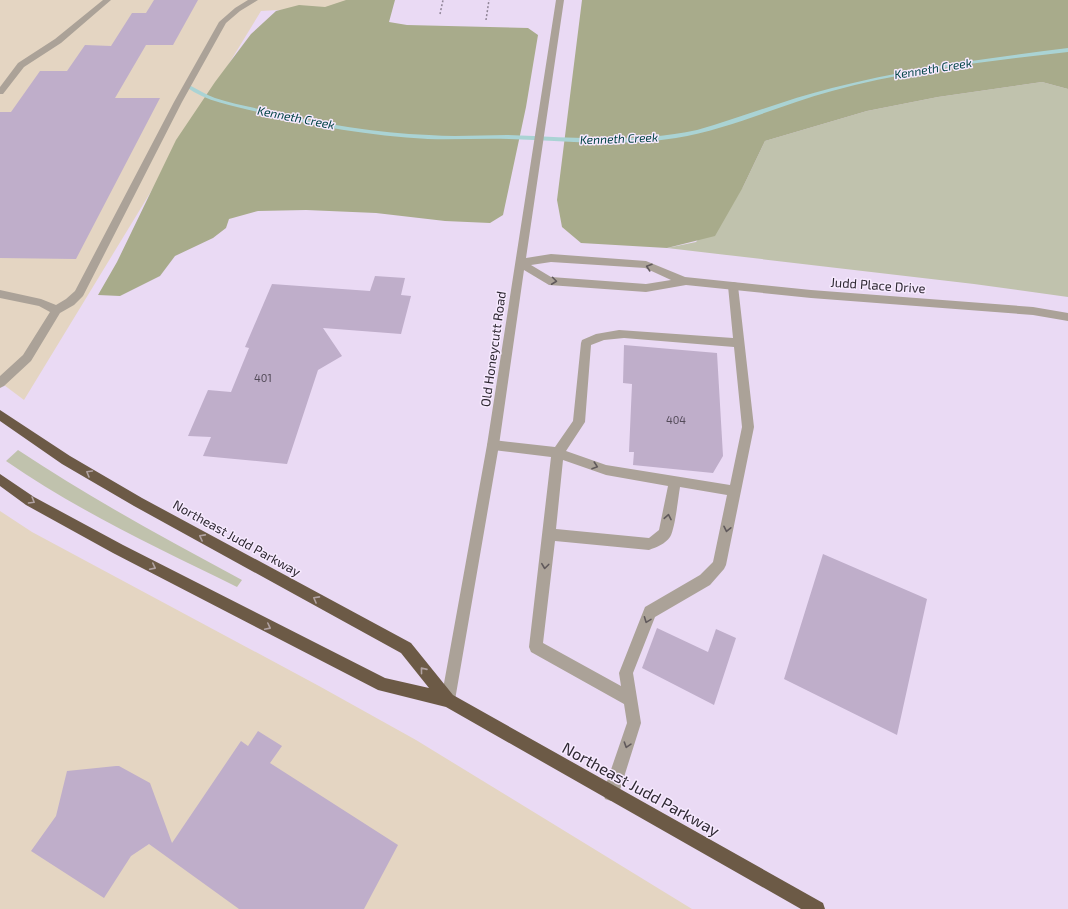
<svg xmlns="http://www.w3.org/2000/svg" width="1068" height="909" font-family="'Exo 2',sans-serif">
<rect width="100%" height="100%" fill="#eadaf4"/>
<path fill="#e4d5c2" d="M0,0H352L351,6L261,11L24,400L0,382Z
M0,511L32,532L319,686L416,740L692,909H0Z"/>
<path fill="#c0c2ad" d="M1042,82L1068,89V297L974,284L667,248L696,242L743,187L765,141L867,111L938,97Z
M18,450C90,498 166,539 242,580L237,587C158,548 78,511 6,461Z"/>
<path fill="#a8ab8b" d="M346,0H395L389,22L407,25L528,28L538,35L526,107L503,215L490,223L445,221L376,213L306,210L258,211L229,219L226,228L213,238L175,256L160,276L120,296L98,295L117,262L176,140L215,82L251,34L276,11L299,5L325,7Z
M582,0H1068V89L1042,82L938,97L867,111L765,141L743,187L715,236L667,248L581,243L562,227L557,200Z"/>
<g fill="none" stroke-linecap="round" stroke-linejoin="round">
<path fill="#aad3d4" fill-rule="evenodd" d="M1068,48V52C989,61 909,70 832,91C780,105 730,129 676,138C621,147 565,141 509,139C482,138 455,140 428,139C370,136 314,126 258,112C234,106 207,102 186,87L191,86C199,90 207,95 215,98C233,104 252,107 271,112C323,124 376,133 429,135C455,137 481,135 507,135C572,137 633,144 697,130C743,117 787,99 832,88C910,68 989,58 1068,48Z"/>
</g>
<path fill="#bfaeca" d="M154,0H198L173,45H146L115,98H160L76,259L0,258V112H11L40,71H67L85,45L111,46L132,13H146Z
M375,276L405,278L401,295L411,296L401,334L323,328L342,356L318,370L287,464L203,456L211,437L188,436L208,390L231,392L249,348L245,347L272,284L370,291Z
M624,345L717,353L723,456L713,473L633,465L634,452H629L632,384L623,383Z
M823,554L927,599L897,735L784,679Z
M657,628L708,652L716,629L736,638L714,705L642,668Z
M258,731L282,746L270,763L398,845L364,909H239L149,844L131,856L104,898L31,851L56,816L67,771L116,766H119L150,783L172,843L241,741L248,746Z"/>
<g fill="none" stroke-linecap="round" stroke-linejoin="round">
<path stroke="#908597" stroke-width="1.5" stroke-dasharray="2 2" stroke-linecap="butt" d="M440,14L443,0
M486,20L489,0"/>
<path fill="#aba298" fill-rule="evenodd" d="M103,0H111L61,43L24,67L3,94H0V87L18,63L55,39Z
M248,0H258L240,11L226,23L182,102L83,296L74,305L60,313L31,361L4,386L0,388V376L23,355L50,312L39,306L0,298V290L41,299L56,305L66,299L75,291L174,102L219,22L235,8Z
M733,282L737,283L738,286L754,427L726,565L724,569L710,585L655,617L633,673L641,723L619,793L617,799L611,801L605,799L603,793L627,723L624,704L531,652L529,647L551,457L493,450L489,449L487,445L489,441L493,440L555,447L573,421L581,343L582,340L596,334L619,330L733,338L728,286L729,283ZM624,338L734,347L742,427L730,485L606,465L566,451L585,422L591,345L604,340ZM563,460L606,475L668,486L659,530L649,538L556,529ZM680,487L727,495L713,562L700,575L645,607L619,673L621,686L543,643L555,541L649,550C657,547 665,544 670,537C675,529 678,499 680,487Z"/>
<path fill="#aba298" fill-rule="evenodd" d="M556,0H564L526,258L551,254L646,261L685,277L811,290L1033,307L1068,313V321L1033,315L811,298L686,285L646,292L549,285L524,270L499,445L455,700L453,705L448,707L443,705L441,700L487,445ZM551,262L645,268L671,280L646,284L551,277L531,265Z"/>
<path fill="#6c5a46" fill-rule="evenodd" d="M0,410L70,456L142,498L411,643L453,695L823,903L825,909H801L446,707L378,690L113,553L26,505L0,486V474L34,497L123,545L385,678L429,688L401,653L134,506L62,464L0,421Z"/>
</g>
<defs><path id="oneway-chevron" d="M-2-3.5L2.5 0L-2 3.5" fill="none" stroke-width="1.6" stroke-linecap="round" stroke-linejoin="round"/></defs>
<g stroke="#60595b">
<use href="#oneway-chevron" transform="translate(649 267) rotate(-162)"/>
<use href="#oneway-chevron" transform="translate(554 281) rotate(7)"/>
<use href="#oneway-chevron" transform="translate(595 466) rotate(19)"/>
<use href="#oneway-chevron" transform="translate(668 517) rotate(-79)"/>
<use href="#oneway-chevron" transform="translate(727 529) rotate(102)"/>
<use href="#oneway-chevron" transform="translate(545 566) rotate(97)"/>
<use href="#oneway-chevron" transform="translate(647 620) rotate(111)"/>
<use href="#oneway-chevron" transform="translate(627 745) rotate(108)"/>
</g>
<g stroke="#b1a2a2">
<use href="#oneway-chevron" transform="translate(89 473) rotate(-150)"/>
<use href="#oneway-chevron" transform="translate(32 501) rotate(31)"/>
<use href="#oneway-chevron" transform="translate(202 537) rotate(-152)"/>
<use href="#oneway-chevron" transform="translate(153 567) rotate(27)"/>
<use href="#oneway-chevron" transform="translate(316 599) rotate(-151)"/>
<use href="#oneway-chevron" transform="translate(268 627) rotate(27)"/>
<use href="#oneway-chevron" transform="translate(423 670) rotate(-129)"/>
</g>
<g text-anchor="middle" stroke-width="3" stroke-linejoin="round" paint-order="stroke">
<g font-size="11" fill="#524a58">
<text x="263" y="382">401</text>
<text x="676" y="424">404</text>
</g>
<g font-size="12" font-style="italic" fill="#024446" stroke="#f6e9fe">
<text transform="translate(933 69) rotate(-9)" y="4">Kenneth Creek</text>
<text transform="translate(296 118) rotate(11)" y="4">Kenneth Creek</text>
<text transform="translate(619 139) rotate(-2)" y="4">Kenneth Creek</text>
</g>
<g font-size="13" fill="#2e2832" stroke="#f6e9fe">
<text transform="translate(878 285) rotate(4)" y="5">Judd Place Drive</text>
<text transform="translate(493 349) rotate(-82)" y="5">Old Honeycutt Road</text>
<text transform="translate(237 538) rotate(29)" y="5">Northeast Judd Parkway</text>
</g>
<g font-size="16" fill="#2e2832" stroke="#f6e9fe">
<text transform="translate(641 789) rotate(29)" y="6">Northeast Judd Parkway</text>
</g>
</g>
</svg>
